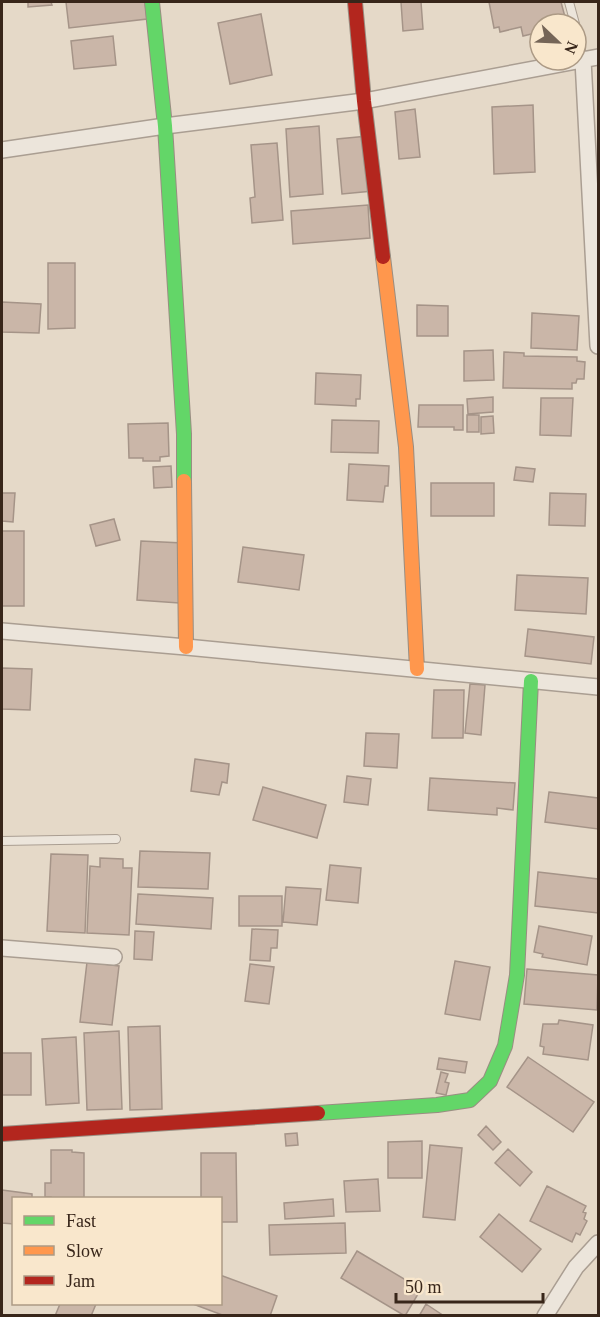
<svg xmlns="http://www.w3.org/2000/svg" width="600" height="1317" font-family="'Times New Roman',serif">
<rect width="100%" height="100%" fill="#e5d9c8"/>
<path fill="#cab6a8" stroke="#a59488" stroke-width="1.5" d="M28,2H51L52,5L28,7Z
M66,2H145L147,19L69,28Z
M401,2H421L423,29L403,31Z
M489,2H561L565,17L546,22V24H540V32L523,36L521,27L500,32L499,27L494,28Z
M261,14L272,75L230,84L218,23Z
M113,36L116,65L74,69L71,41Z
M533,105L535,172L494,174L492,107Z
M415,109L420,157L399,159L395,112Z
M319,126L323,194L290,197L286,129Z
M368,136L373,191L342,194L337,139Z
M277,143L283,220L252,223L250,198L255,197L251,145Z
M368,205L370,238L293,244L291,211Z
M48,263H75V328L48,329Z
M2,302L41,304L39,333L2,332Z
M417,305L448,306V336H417Z
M532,313L579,316L577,350L531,348Z
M493,350L494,380L464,381V351Z
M504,352L524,353V356L577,357V361L585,362L584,379H577L576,383H572V389L503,388Z
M316,373L361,375L360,399H356V406L315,404Z
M493,397V412L468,414L467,399Z
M541,398H573L571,436L540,435Z
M419,405H463V430H454V427H418Z
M467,415H479V432H467Z
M493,416L494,433L481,434V417Z
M332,420L379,421L378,453L331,452Z
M168,423L169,456L160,457V461H143V458H129L128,424Z
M349,464L389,466L388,486H385L383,502L347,500Z
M171,466L172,487L154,488L153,467Z
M516,467L535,469L533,482L514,480Z
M431,483H494V516H431Z
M2,493H15L13,522L2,521Z
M550,493L586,494L585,526L549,525Z
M114,519L120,540L96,546L90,525Z
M2,531H24V606H2Z
M141,541L183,543L179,603L137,600Z
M243,547L304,555L299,590L238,582Z
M517,575L588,578L586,614L515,610Z
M528,629L594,637L591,664L525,656Z
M2,668L32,669L30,710L2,709Z
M470,684L485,685L481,735L465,733Z
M434,690H464L463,738H432Z
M366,733L399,734L397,768L364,766Z
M195,759L229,764L227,783L222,782L219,795L191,791Z
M347,776L371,779L368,805L344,802Z
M430,778L515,783L513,810L497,808V815L428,810Z
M263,787L326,805L317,838L253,820Z
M549,792L598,798V829L545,822Z
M140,851L210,853L208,889L138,887Z
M51,854L88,855L85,933L47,931Z
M100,858L123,859V868H132L129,935L87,933L90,866L100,867Z
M330,865L361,868L358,903L326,900Z
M538,872L598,879V913L535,906Z
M286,887L321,889L317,925L283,922Z
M138,894L213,898L211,929L136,924Z
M239,896H282V926H239Z
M539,926L592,936L587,965L542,957L543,954L534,952Z
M252,929L278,930L277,948H271L270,961L250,960Z
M135,931L154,932L152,960L134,959Z
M455,961L490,967L480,1020L445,1014Z
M87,962L119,966L112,1025L80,1022Z
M250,964L274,967L269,1004L245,1001Z
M527,969L598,975L597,1010L524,1004Z
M559,1020L593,1025L588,1060L543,1054L544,1047L540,1046L543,1024H558Z
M160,1026L162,1109L130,1110L128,1027Z
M119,1031L122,1109L87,1110L84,1033Z
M76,1037L79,1103L46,1105L42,1039Z
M2,1053H31V1095H2Z
M528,1057L594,1102L573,1132L507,1087Z
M439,1058L467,1062L465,1073L437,1069Z
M441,1072L448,1074L445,1082L449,1083L446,1095L436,1093Z
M486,1126L501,1142L493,1150L478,1135Z
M297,1133L298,1145L286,1146L285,1134Z
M422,1141V1178H388V1142Z
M430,1145L462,1148L455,1220L423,1217Z
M508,1149L532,1172L520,1186L495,1163Z
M51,1150H72V1152L84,1153V1198H51V1197H45V1183H51Z
M201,1153H236L237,1222H220V1198H201Z
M378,1179L380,1211L346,1212L344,1181Z
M547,1186L586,1206L583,1212L586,1213L584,1219L587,1221L580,1235L576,1233L572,1242L530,1221Z
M2,1190L32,1194V1198H14V1224L2,1223Z
M333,1199L334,1216L285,1219L284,1203Z
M499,1214L541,1249L522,1272L480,1237Z
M345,1223L346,1253L270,1255L269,1225Z
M357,1251L421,1289L405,1316L341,1278Z
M220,1275L277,1296L270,1316H225L193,1304H220Z
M60,1304H96L91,1316H55Z
M426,1304L444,1316H419Z"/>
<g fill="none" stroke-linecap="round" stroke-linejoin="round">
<g stroke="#aa9e92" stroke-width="10">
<path id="lane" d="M569,2L575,24
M576,30L583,60
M2,841L116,839"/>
</g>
<g stroke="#aa9e92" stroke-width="18">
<path id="street" d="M583,60L598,346
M2,150L165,126L364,101L598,57
M2,631L186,647L598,687
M2,948L114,957
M545,1316L576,1267L598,1243"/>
</g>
<g stroke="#998e82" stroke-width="16">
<path id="fast" d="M152,2L165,126L184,434V481
M318,1113L437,1105L470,1100L490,1081L505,1046L517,975L531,681"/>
</g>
<g stroke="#998e82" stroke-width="16">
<path id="slow" d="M383,257L406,447L417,669
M184,481L186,647"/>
</g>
<g stroke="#998e82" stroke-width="16">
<path id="jam" d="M355,2L364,101L383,257
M2,1134L318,1113"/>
</g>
<use href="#lane" stroke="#ece5db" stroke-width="8"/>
<use href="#street" stroke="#ece5db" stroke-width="15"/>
<use href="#fast" stroke="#63d668" stroke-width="14"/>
<use href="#slow" stroke="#ff974d" stroke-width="14"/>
<use href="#jam" stroke="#b3261e" stroke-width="14"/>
</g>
<rect width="600" height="1317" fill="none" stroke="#38261a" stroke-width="6"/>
<rect x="12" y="1197" width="210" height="108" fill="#f9e7cc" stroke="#ac9a85" stroke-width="1.5"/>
<rect x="24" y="1216" width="30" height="9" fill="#63d668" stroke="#ac9a85" stroke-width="1.5"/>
<text x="66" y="1227" font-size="18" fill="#38261a">Fast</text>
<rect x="24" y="1246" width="30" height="9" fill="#ff974d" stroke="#ac9a85" stroke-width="1.5"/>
<text x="66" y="1257" font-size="18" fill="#38261a">Slow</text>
<rect x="24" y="1276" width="30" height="9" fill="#b3261e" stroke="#ac9a85" stroke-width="1.5"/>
<text x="66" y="1287" font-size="18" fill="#38261a">Jam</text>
<g transform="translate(558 42) rotate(113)"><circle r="28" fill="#f9e7cc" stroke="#ac9a85" stroke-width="1.5"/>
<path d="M0-4.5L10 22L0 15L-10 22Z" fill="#756557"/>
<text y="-9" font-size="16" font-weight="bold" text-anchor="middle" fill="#38261a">N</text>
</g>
<path d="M396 1293v9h147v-9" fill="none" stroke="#38261a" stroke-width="3"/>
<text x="405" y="1293" font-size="18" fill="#38261a" stroke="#f9e7cc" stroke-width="4.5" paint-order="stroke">50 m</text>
</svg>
